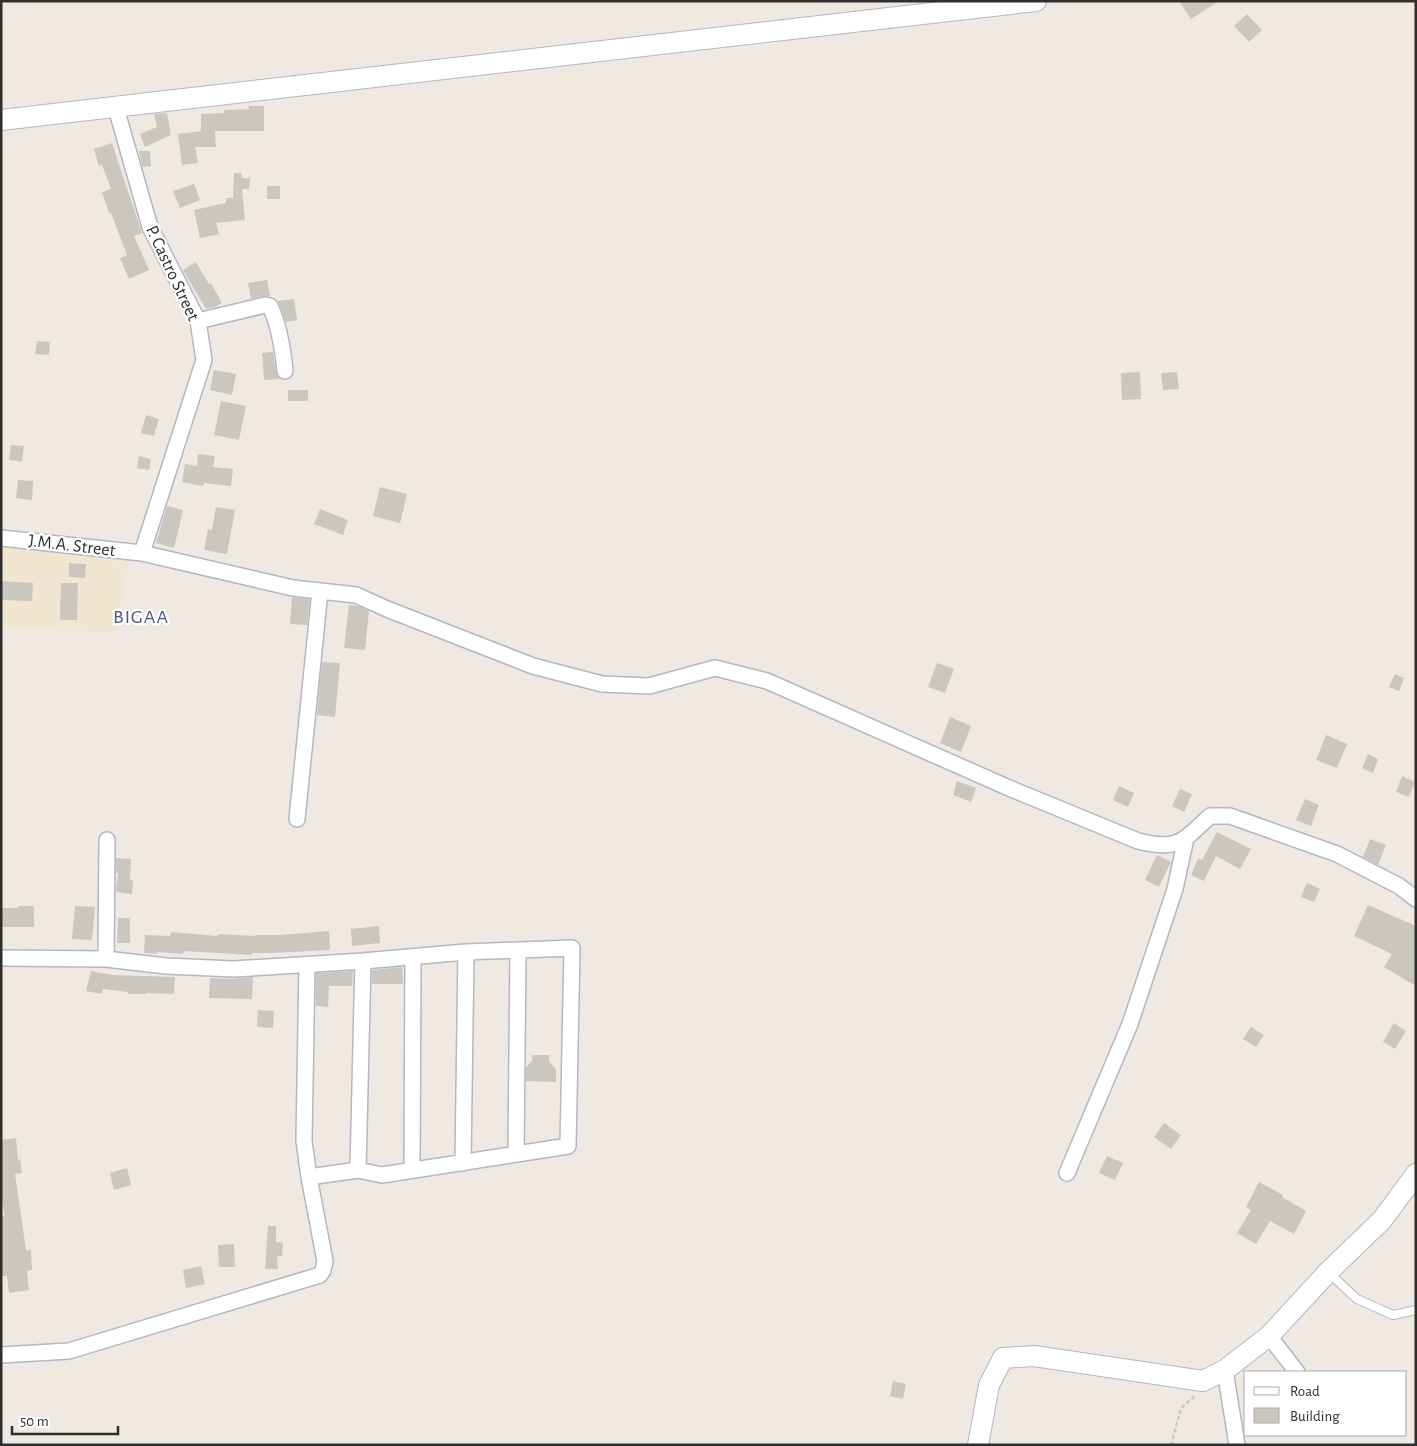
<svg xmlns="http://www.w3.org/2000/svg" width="1417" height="1446" font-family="'Alegreya Sans',sans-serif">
<rect width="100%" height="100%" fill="#efe9e1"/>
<path fill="#f0e6d1" d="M1,545L26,546L128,563L116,633L1,627Z"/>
<path fill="#cbc7bf" d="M1179,1H1219L1191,19Z
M1247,14L1262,30L1249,42L1234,26Z
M249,106H264V131H215L216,147H195L198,163L182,165L178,134L201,131V114L224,113V110L249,109Z
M167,113L171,135L145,147L140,134L157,127L154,114Z
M112,143L142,233L134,236L149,270L129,279L120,258L127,255L111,213H109L102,192L111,189L102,165L99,166L94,149Z
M139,151H150L151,166L142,167Z
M234,173H241L242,178H250L249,189H242L245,220L216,223L219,234L200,238L194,210L226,203V198H233Z
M194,184L200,200L180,208L173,191Z
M267,186H280V199H267Z
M196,262L209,284L211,283L222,303L215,307L206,309L183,270Z
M267,280L270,296H263L251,299L248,283Z
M294,299L297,320L286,322L278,301Z
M37,341L50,342L49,355L35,354Z
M273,352L276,372L280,379L264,380L262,353Z
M214,370L236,374L232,395L210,390Z
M1140,372L1141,399L1122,400L1121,373Z
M1177,372L1179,389L1163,390L1161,373Z
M288,390H308V401H288Z
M221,401L246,406L239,440L214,435Z
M146,415L159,419L154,436L141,433Z
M11,445L24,446L22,462L9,460Z
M198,454L215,456L213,467L233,469L231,486L204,483L203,486L182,482L185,464L197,466Z
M139,456L151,459L149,470L137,468Z
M18,480L33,481L32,500L16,498Z
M380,487L407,494L400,523L373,516Z
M167,506L183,510L174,548L156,543Z
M216,507L235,510L227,554L204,550L208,529L212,530Z
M320,509L348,520L343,535L314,524Z
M69,563L86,564L85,578L69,577Z
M1,581L33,583L32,601L1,600Z
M61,583H78L77,620H60Z
M292,597L310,599L307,625L290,624Z
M349,605L358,606L369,611L365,650L344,648Z
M322,662L340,663L335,717L317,715Z
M937,663L954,669L945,693L928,687Z
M1395,674L1404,678L1399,691L1389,687Z
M950,717L971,726L961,752L940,743Z
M1326,735L1347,744L1337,768L1316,760Z
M1368,754L1378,759L1373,773L1362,768Z
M1402,776L1415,782L1409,797L1396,792Z
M957,781L976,788L971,802L953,795Z
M1119,786L1134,793L1128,807L1113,800Z
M1180,789L1192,794L1184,812L1172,806Z
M1305,799L1319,805L1311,826L1296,820Z
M1217,832L1251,849L1240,869L1216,856L1204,881L1191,875L1198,859L1202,860Z
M1370,839L1386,845L1378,865L1363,857Z
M1157,855L1171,862L1159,887L1145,880Z
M116,858L131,859L130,880H133L132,894L116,892L118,873H116Z
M1307,883L1320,889L1314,902L1301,897Z
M1368,905L1416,926V986L1384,967L1392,954L1354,936Z
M18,906H34V927H1V908H18Z
M75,906L95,907L92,940L72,939Z
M118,918H130V943H117Z
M379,926L380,943L352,946L351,929Z
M329,931L330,950L272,953H252V955L184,951L183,954L157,952V954L144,953L145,935L170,936L171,932L218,936V934L255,936V935H280Z
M402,967L403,984H372V970Z
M91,971L112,975L175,977L174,994L146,993V994H128V992L103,989L102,994L86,991Z
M353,971L352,986H329L328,1007L316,1006V973Z
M253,977L252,999L209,998L210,978L231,979Z
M258,1010L274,1011L273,1028L257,1027Z
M1394,1023L1406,1031L1395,1049L1383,1042Z
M1251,1027L1264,1035L1256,1047L1243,1039Z
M532,1055H549V1062L556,1069V1082L526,1081V1067L532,1061Z
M1164,1123L1181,1135L1171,1149L1154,1137Z
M16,1138L18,1160L20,1159L22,1173L15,1174L26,1250H31L32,1270L27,1271L29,1290L9,1293L7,1276H1V1216H5L1,1197V1140Z
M1107,1156L1123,1163L1115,1180L1099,1173Z
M127,1168L131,1185L114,1190L110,1173Z
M1259,1182L1283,1195L1282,1197L1306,1211L1294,1234L1270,1221L1256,1244L1237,1233L1251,1210L1246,1207Z
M268,1226H276V1242L283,1243L282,1256H277L278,1269H265Z
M234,1244L235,1267H219L218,1245Z
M201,1266L205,1284L186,1288L183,1270Z
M893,1381L906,1384L903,1399L890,1396Z"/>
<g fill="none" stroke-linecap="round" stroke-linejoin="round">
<g stroke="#b4b7c1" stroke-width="10">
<path id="lane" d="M1329,1273L1357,1299L1393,1315L1416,1310"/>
</g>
<g stroke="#b4b7c1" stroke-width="18">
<path id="street" d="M116,108L150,227L198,321L204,360L142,553
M198,321L265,305L270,306C279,325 283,350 285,371
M1,538L142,553L293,588L356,595L387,609L533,666L602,684L649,686L715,668L767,681L1009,788L1138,841C1178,851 1182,842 1210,816H1230L1337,854L1399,886L1416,899
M297,819L320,591
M1,958L106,959L166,966L234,969L363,961L466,952L572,948L568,1146L382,1175L358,1170L363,961
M106,959L107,840
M516,1154L518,950
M463,1163L466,952
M412,1170L413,957
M1067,1173L1130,1024L1175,889L1186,838
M309,1177L358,1170
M1269,1336L1297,1372
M1,1355L69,1351L320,1275L323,1270L325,1261L309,1177L304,1141L307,965
M1225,1370L1237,1445"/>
</g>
<g stroke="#b4b7c1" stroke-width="22">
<path id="secondary" d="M1,120L1036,1
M978,1445L989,1385L1003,1358L1034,1356L1203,1381L1225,1370L1269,1336L1328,1272L1382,1220L1416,1174"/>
</g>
<path stroke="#c9c9c9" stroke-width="2.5" stroke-dasharray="4 2.5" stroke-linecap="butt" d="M1171,1445L1181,1408L1195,1396"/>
<use href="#lane" stroke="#fff" stroke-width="8"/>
<use href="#street" stroke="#fff" stroke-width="15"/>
<use href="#secondary" stroke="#fff" stroke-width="20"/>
</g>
<g text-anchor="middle" stroke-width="4.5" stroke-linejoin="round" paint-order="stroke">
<g font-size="18" fill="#2e2e2e" stroke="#fff">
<text transform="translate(173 273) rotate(65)" y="6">P. Castro Street</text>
<text transform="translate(72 545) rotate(7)" y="6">J.M.A. Street</text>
</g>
<g font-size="20" letter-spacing="1" fill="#4d5680" stroke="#fff">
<text x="141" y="623">BIGAA</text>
</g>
</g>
<rect width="1417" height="1446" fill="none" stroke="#2e2e2e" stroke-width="5"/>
<rect x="1244" y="1371" width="162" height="65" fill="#ffffff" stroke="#ababab"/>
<rect x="1254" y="1387" width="25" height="8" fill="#ffffff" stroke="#ababab"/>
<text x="1290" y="1396" font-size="15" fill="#2e2e2e">Road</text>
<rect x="1254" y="1408" width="25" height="15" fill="#cbc7bf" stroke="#ababab"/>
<text x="1290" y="1421" font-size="15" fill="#2e2e2e">Building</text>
<path d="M12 1426v8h106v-8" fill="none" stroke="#2e2e2e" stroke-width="2.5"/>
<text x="20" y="1426" font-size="15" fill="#2e2e2e" stroke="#ffffff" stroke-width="4" paint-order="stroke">50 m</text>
</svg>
